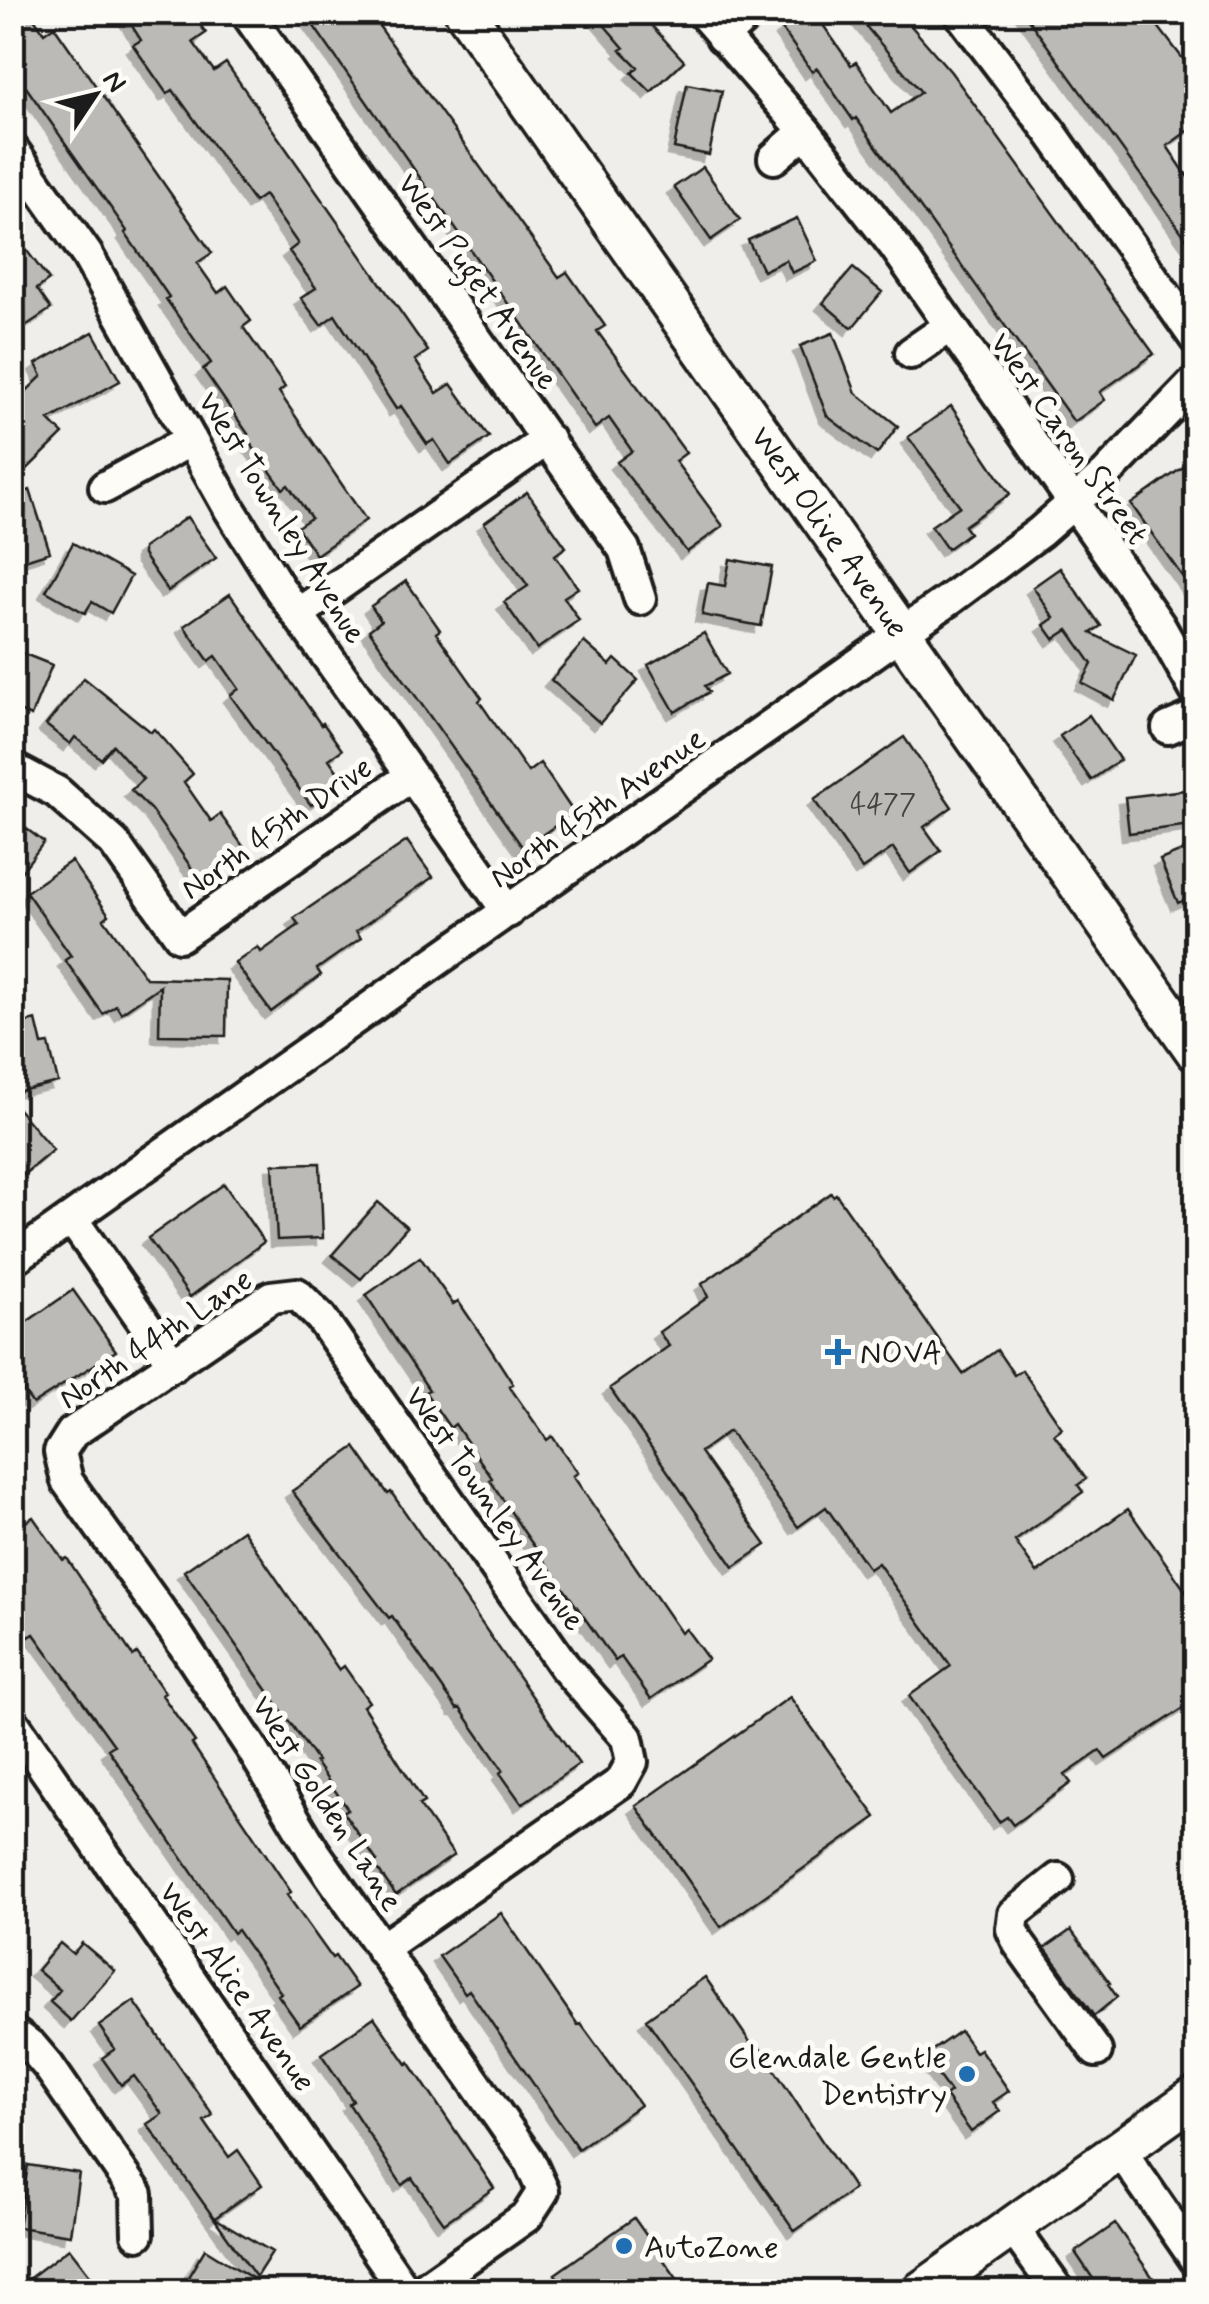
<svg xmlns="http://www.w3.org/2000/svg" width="1209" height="2304" font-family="Mynerve,sans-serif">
<defs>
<filter id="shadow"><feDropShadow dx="-7" dy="7" stdDeviation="0" flood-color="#0004"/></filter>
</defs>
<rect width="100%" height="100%" fill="#f0eeea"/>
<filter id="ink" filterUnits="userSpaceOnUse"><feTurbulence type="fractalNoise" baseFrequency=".01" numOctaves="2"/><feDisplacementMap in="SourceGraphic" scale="20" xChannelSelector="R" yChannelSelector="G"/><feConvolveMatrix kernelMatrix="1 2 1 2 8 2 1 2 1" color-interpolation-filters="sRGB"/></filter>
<g filter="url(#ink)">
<path fill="#bbbab6" stroke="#1c1c1c" stroke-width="2.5" filter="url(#shadow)" d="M123,12H191L206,33L193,42L214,71L226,63L428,351L415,360L437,393L451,384L489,437L450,464L434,440L427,444L401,406L396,409L335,315L321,325L301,298L316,288L289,251L298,244L264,195L254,202L173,90L167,94L133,45L141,40Z
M304,12H369L559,277L567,272L605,326L597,331L686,453L675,461L723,526L687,552L617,462L632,451L609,418L595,428Z
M593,12H639L684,61L651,92L632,73L638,67L621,50L624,48Z
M805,12H814L851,65L856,62L891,113L921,92L854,12H899L951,72L1154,354L1100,392L1105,400L1074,422L856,118L853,120L817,68L812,72L782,29Z
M1023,12H1147L1190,68L1196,78V125L1167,146L1196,189V252Z
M32,15L44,33L54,26L212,253L197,263L218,293L227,286L251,321L243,327L285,387L279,392L366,520L316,555L297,527L311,518L288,485L283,489L245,436L248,434L203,369L211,363L166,299L169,297L125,233L127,231L12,67V29Z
M687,84L722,91L709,155L674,148Z
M703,167L740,220L711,240L674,187Z
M797,218L817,261L792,273L786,260L763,271L748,240Z
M12,231L49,280L37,289L51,309L12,335Z
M853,268L882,292L852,328L823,303Z
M93,332L120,381L49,420L63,434L12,484V405L42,376L36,364Z
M833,333L856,393L898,426L877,454L827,416L800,346Z
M951,406L1010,494L964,526L969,533L947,549L931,526L960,506L908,437Z
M1196,458V596L1131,504Z
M30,490L50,552L12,564V496Z
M527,492L566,547L555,555L578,588L564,597L579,620L537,649L504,602L528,586L484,523Z
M187,517L216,558L168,591L143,555V548Z
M73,543L131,576L111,613L92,602L85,613L46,591Z
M730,559L772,567L761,626L702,615L708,583L725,586Z
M1060,568L1101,626L1091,633L1136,655L1114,700L1082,683L1092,664L1068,630L1054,639L1044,625L1054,618L1033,587Z
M406,581L440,630L436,633L482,698L479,701L528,772L540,763L574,813L523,848L369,630L381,621L371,606Z
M230,594L321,725L323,723L342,750L329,759L344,781L311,805L230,695L239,689L216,656L209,661L184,626Z
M704,633L727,674L705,686L709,692L675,712L648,665Z
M584,642L610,665L615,659L638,680L600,723L551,680Z
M12,649L52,665L31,716L12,708Z
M84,678L151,732L154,729L193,774L184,782L211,821L220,814L245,849L200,880L151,810L131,790L143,779L113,745L101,759L75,737L70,744L46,725Z
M1089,715L1120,760L1091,780L1060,736Z
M904,737L952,807L924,827L941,851L910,873L893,848L862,869L814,800Z
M1186,790L1191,825L1129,833L1125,797Z
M12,818L44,842L12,884Z
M407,841L433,877L356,931L361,938L317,969L321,975L271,1012L235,963L258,947L261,952L299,925L294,918Z
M1196,845V896L1178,903L1160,860Z
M71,861L109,915L104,919L146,978L227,980L226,1036L159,1035L160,986L121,1013L116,1005L103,1014L65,960L71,956L26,892Z
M36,1020L42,1045L49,1044L58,1082L12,1093V1026Z
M12,1102L53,1150L12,1184Z
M320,1163L323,1238L277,1240L273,1164Z
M224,1184L264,1242L190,1297L148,1238Z
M831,1193L833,1196L836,1194L963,1374L997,1350L1014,1375L1022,1370L1062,1428L1054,1434L1086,1479L1078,1485L1083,1492L1015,1541L1037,1573L1128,1509L1196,1606V1700L1106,1759L1100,1751L1065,1775L1071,1783L1013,1825L1007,1817L999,1822L909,1696L951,1666L878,1563L869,1569L826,1507L798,1527L729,1431L700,1452L766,1545L734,1567L610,1388L669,1346L659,1332L708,1297L702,1284Z
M378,1202L407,1227L361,1279L332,1255Z
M420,1257L453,1304L458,1301L482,1336L513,1384L509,1386L547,1440L552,1436L578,1473L573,1476L681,1633L686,1629L708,1659L651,1699L621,1657L615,1661L524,1532L490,1480L492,1478L455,1424L450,1428L425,1392L429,1390L366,1295Z
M73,1290L116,1351L33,1404L12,1376V1332Z
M355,1447L388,1494L391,1492L579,1764L522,1804L500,1773L503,1770L460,1708L457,1709L392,1616L389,1618L292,1491Z
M33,1517L63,1560L67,1558L133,1656L137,1653L165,1693L162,1695L195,1742L192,1744L291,1892L287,1895L332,1958L335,1956L357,1987L300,2026L278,1995L281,1993L237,1930L233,1933L108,1749L114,1745L34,1634L29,1637L12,1613V1531Z
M243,1530L339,1670L344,1666L369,1702L363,1706L424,1802L419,1805L454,1855L396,1895L373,1863L377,1861L343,1812L348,1809L315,1762L317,1761L184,1571Z
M790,1697L876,1817L721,1927L636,1806Z
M501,1913L578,2025L581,2024L640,2105L578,2149L469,1990L465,1993L439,1956Z
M1071,1930L1110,1983L1108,1984L1117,1997L1094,2016L1045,1948Z
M60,1943L73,1954L82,1943L115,1971L71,2021L50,2002L60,1990L37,1970Z
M705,1977L752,2045L756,2042L854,2189L795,2231L646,2019Z
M134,2001L213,2115L204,2121L229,2157L238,2150L262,2185L215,2218L272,2252L256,2277L147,2124L162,2114L134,2076L121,2085L102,2058L115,2049L99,2026Z
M374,2017L407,2064L409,2062L494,2188L444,2223L412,2178L402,2185L349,2104L353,2101L321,2054Z
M960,2031L975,2052L980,2049L1009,2091L993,2102L1000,2111L971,2132L945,2096L950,2092L924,2056Z
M28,2165L79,2173L70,2235L18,2227Z
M634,2218L678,2280L662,2292H568L555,2274Z
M1115,2224L1153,2278L1150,2280L1158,2292H1102L1075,2252Z
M69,2248L103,2292H36L27,2280Z
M205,2249L255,2280L248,2292H212L188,2277Z"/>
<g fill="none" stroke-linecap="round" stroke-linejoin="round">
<g stroke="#1c1c1c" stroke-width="38">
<path id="minor" d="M246,12L624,549L640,599
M702,12L805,131L894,245L1159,625L1196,691
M959,12L1051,133L1196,339
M722,37L751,12
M12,149L87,255L229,508L279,588L508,912
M774,158L805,131
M911,353L950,326
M105,487L191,440
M298,614L548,439
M1168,728L1196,716
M12,768L57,792L114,843L180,936L411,776
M72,1219L174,1365
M12,1260L950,599L1040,532L1106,474L1196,381
M12,1721L406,2292
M1058,1879L1014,1914L1012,1929L1019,1944L1096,2051
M381,1949L621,1782L632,1762L627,1738L564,1666L321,1318L297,1294L271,1297L72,1433L60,1452L67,1481L178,1636L251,1747L313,1850L529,2160L543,2191L527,2216L419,2292
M12,2032L32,2047L49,2067L137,2194L138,2234
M1120,2150L1196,2260
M1012,2227L1059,2292"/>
</g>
<g stroke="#1c1c1c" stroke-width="45">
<g id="major">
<path id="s1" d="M465,12L1196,1052"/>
<path d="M920,2292L1196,2096"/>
</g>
</g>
<use href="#minor" stroke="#fdfcf7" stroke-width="30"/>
<use href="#major" stroke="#fdfcf7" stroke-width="38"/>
</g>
</g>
<g fill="#1f6fb2" stroke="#fdfcf7" stroke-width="4">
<path d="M833 1337h10v10h10v10h-10v10h-10v-10h-10v-10h10z"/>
<circle cx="967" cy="2074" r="10"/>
<circle cx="624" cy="2246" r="10"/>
</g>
<g text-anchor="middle" stroke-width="10" stroke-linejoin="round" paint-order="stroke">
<g font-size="28" fill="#444442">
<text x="883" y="813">4477</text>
</g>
<g font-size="32" fill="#1c1c1c" stroke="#fdfcf7">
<text transform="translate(479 281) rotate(55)" y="11">West Puget Avenue</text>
<text transform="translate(1070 438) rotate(55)" y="11">West Caron Street</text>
<text transform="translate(283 517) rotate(58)" y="11">West Townley Avenue</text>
<text dy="11" stroke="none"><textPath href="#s1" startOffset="635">West Olive Avenue</textPath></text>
<text transform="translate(597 807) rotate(-35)" y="11">North 45th Avenue</text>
<text transform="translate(276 827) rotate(-35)" y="11">North 45th Drive</text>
<text transform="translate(155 1338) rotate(-34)" y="11">North 44th Lane</text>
<text transform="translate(496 1508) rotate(55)" y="11">West Townley Avenue</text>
<text transform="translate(328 1803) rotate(57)" y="11">West Golden Lane</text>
<text transform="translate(238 1986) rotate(55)" y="11">West Alice Avenue</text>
</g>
<g font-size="32" fill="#1c1c1c" stroke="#fdfcf7" text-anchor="start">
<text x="860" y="1363">NOVA</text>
<text x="947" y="2067" text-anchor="end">Glendale Gentle<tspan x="947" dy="37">Dentistry</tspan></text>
<text x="644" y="2257">AutoZone</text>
</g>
</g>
<rect width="1209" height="2304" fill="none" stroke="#fdfcf7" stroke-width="50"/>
<rect x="25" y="25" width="1159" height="2254" fill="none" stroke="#1c1c1c" stroke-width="4" filter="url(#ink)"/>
<g transform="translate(95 95) rotate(55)" stroke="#fdfcf7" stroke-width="8" paint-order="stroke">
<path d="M0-8L18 38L0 25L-18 38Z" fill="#1c1c1c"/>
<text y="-15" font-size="28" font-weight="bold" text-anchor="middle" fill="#1c1c1c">N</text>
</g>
</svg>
